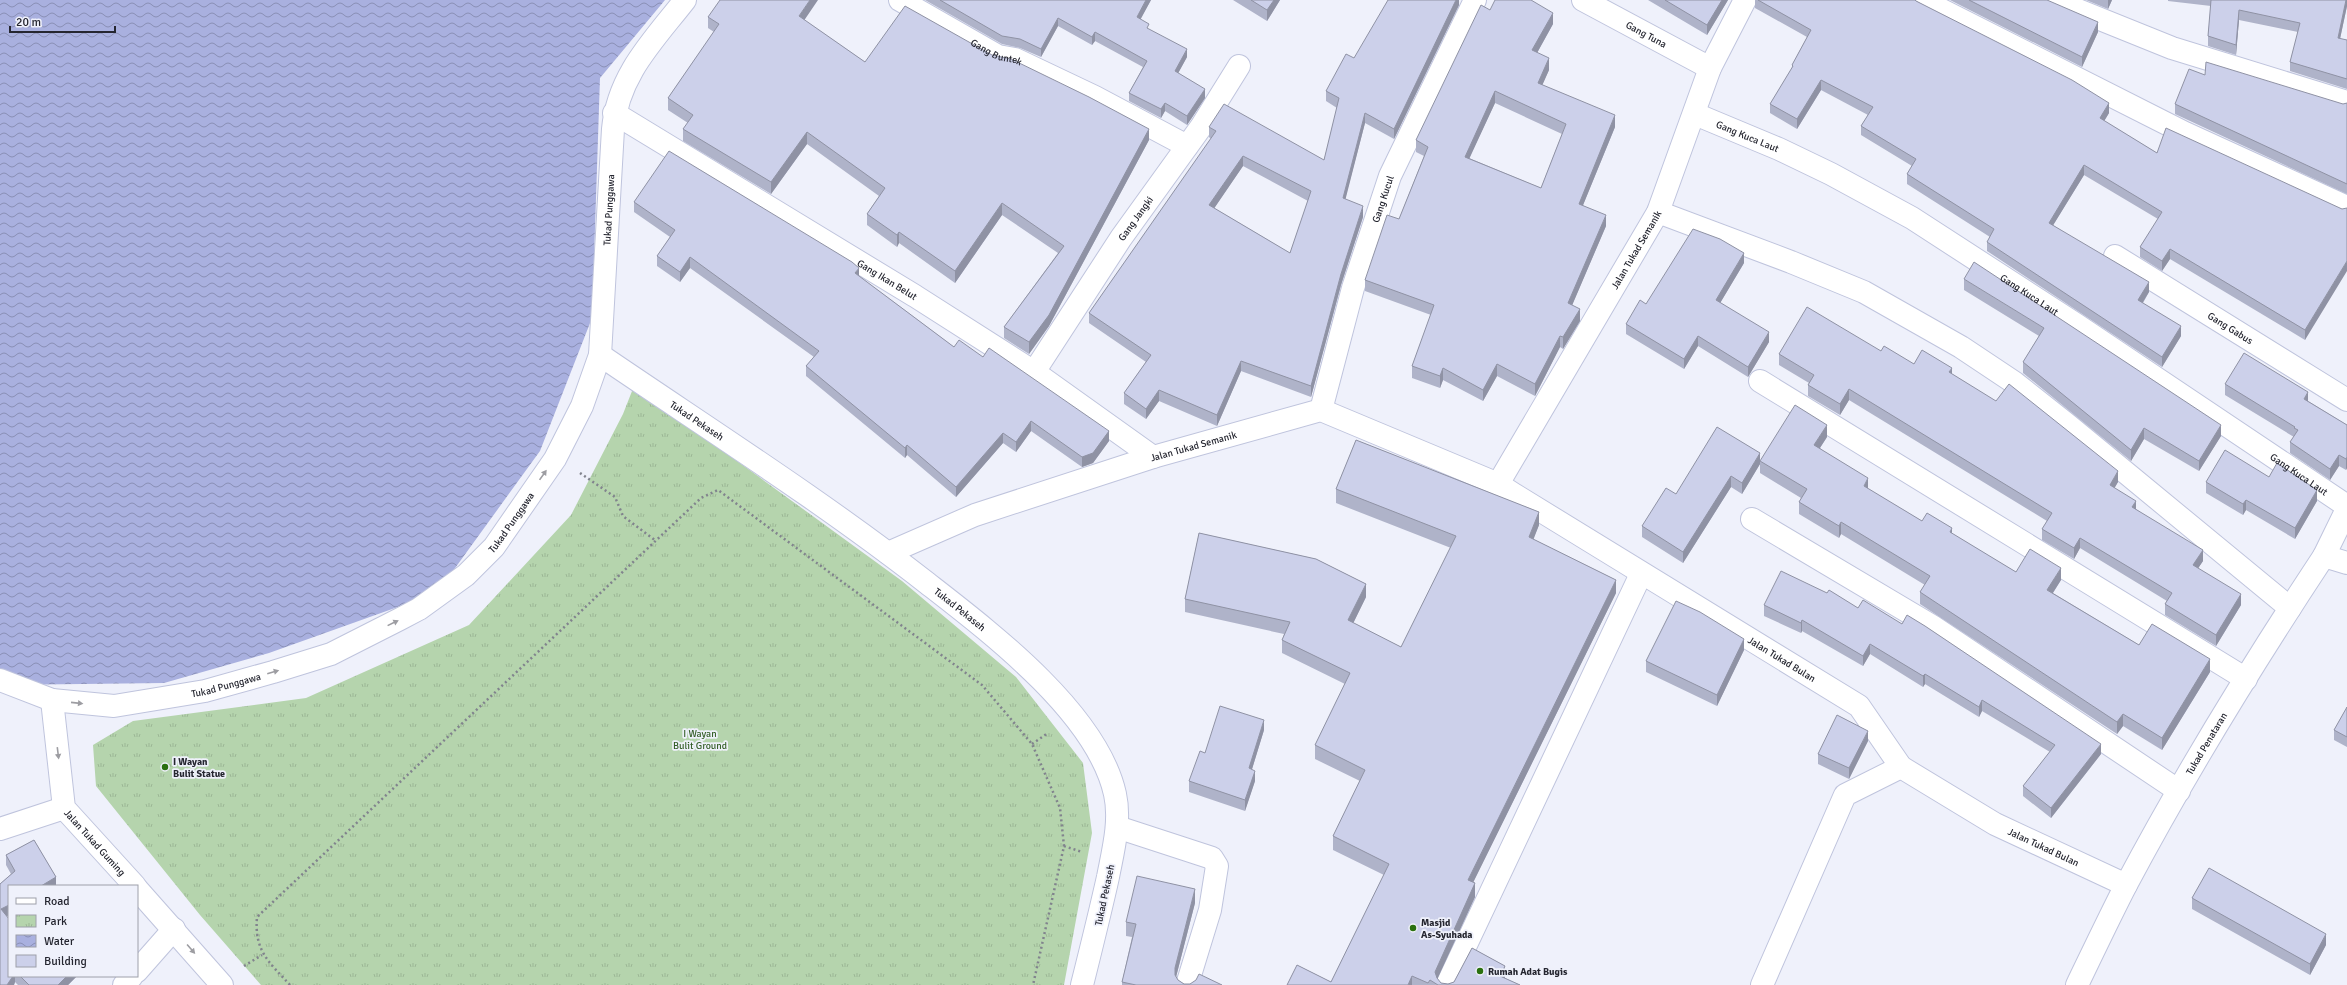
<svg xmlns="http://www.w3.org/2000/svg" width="2347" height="985" font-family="Signika,sans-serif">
<defs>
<pattern id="park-tufts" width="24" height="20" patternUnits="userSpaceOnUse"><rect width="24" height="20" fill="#b5d4ad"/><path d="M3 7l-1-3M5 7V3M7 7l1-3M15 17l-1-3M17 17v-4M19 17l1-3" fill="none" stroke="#9cb695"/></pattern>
<pattern id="water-waves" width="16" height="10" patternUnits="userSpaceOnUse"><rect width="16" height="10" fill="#a9b0df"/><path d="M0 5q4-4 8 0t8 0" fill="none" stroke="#898fb5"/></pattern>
</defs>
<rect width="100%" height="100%" fill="#eff1fb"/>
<path fill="url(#park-tufts)" d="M634,386L902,581L1016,677L1083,763L1092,833L1064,985H261L200,915L96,786L93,745L133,721L306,698L469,625L571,515L623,414Z"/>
<path fill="url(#water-waves)" d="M0,0H665L600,78L592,318L540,451L437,593L269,653L164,683L0,685Z"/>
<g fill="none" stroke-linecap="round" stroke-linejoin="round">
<g stroke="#bfc4dd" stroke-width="24">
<g id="minor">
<path id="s1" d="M900,0L998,56L1015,59L1095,97L1187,146"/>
<path id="s2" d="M1583,0L1710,68"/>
<path d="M1922,0L2185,133L2347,207"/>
<path d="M2053,0L2172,48L2347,102"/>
<path id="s3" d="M614,113L915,296L1034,372L1153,457"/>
<path id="s4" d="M1695,114L1779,149L1831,174L1912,218L2077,325L2347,506"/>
<path d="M1658,212L1791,262L1864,292L1961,347L2015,383L2068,425L2290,608"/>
<path id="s5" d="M2115,256L2347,400"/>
<path id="s6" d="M600,355C710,430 822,501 927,583C990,632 1097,713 1115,794C1121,821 1113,851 1108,877C1100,913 1091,949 1082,985"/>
<path id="s7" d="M1034,372L1121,238L1201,127L1239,66"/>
<path d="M1760,381L2246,679"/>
<path id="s8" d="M1321,410L1353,288L1390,176L1475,0"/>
<path id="s9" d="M1498,484L1658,212L1710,68L1745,0"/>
<path d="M1752,519L1932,626L2179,791"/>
<path id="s10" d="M888,553L975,515L1153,457L1321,410L1498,484L1515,495L1859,706L1901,767L1995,824L2126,885"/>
<path d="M2324,556L2347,509"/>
<path id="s11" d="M52,700L64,808L135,886"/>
<path d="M1117,827L1212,858L1217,866L1210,910L1187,985"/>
<path d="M0,829L64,808"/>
<path d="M137,889L222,985"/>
<path d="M137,971L174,929"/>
<path d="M124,985L132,976"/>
<path d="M1447,985L1641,574"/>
<path d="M1762,985L1845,795L1901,767"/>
</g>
</g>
<g stroke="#bfc4dd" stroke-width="24">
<g id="tertiary">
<path id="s12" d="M0,680L52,700L114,706L205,691L273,672L331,654L400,619L419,609L466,575L494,547L555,459L582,406L600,355L613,129C618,75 653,41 685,0"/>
<path id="s13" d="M2077,985C2093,952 2109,918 2126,885C2186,772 2254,662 2324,556L2347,563"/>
</g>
</g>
<path stroke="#81838d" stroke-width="2.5" stroke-dasharray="2 3" stroke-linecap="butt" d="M580,473L615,497L623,516L656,541
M1032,744L1048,733
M1064,846L1082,852
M244,966L262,955
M290,985C269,962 254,951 257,917L701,498L718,490L982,685L1032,744L1060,808L1064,846L1033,985"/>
<use href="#minor" stroke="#fff" stroke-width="22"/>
<use href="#tertiary" stroke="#fff" stroke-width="22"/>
</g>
<path fill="#afb3c9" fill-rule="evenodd" d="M925,0H1151L1140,19L1149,30L1187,57L1178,73L1205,98L1187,125L1165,111L1161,118L1129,101V93L1143,67L1095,41L1092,45L1058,26L1041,57L1020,48L1002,44Z
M1233,0H1280L1267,21Z
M1459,0V5L1394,139L1365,123L1345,199L1363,217L1341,285L1311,397L1241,371L1217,426L1159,401L1146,419L1124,404V393L1146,362L1089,323V313L1211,139L1209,137V127L1324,160L1337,108L1326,101V91L1354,58ZM1243,166L1308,201L1290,253L1214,208Z
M1648,0H1728L1707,35Z
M1755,0H1915L2109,113L2104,121L2157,153L2342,209L2305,340L2170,259L2162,271L2140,257V247L2158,219L2084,175L2053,225L2149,292L2143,303L2181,336L2162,367L1987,251V242L1990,237L1907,184V174L1912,166L1861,135V126L1868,115L1821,90L1797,129L1770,113V104L1792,68V65L1807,37L1755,8Z
M1950,0H2047L2098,32L2082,67Z
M2086,0H2112L2108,9Z
M2168,0H2347V6L2340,39L2347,40V89L2290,71V62L2298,32L2239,20L2236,55L2208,46V36L2211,6L2168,1Z
M1490,10L1553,24L1537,53L1549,70L1542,85L1615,127L1583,205L1606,226L1572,305L1580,321L1563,349L1560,347L1535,396L1497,376L1483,401L1443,380L1440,388L1412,378V366L1431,315L1365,291V280L1399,219L1424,156L1416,152V140ZM1495,103L1562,134L1541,188L1469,158Z
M708,17L804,20L865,62L992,55L1149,140L1049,326L1029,354L1004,338V327L1058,253L1002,215L955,283L899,243L897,247L867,225V214L879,196L807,144L771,194L683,141V129L688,123L668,110V98L714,32L708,28Z
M2205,75L2343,104L2347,103V194L2175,114V104Z
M634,202L859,276L954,347L983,357L1109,441L1093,463L1082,467L1031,431L1016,452L1003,443L956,497L907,455L905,458L806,376V366L814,357L690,268L680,282L657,266V256L670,237L634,212Z
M1744,263L1720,303L1769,342L1748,377L1698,346L1684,369L1626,334V324L1646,304Z
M1964,279L2221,436L2199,471L2144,439L2131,461L2023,373V362L2039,336L1964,290Z
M1881,351L1914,364L1952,374L2118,482L2114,488L2136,509L2203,561L2198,568L2241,605L2216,646L2165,615V604L2167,601L2080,548L2074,559L2042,540V529L2047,521L1849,400L1840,415L1808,396V385L1809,383L1779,365V354Z
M2225,384L2308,401L2347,425V468L2346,470L2339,466L2330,480L2290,453V442L2294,437L2225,395Z
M1827,437L1820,448L1868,489L1922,521L1952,534L2016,572L2061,580L2053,593L2139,645L2210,672L2162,750L2123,726L2117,734L1920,604V592L1925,585L1841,534L1839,538L1799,514V502L1801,498L1760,473V464L1742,494L1731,487L1683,563L1642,537V526L1676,494L1760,461Z
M1356,440L1539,512V525L1533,539L1616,580V593L1473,882L1475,883V897L1437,979L1441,983L1448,984L1454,982L1472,948L1505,966V978L1520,985H1287L1297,965L1331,982L1384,875L1333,850V836L1360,781L1315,759V745L1345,684L1282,653V640L1284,634L1185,612V599L1199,533L1316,559L1366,584V597L1353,623L1401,647L1451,548L1336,503V489Z
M2269,477L2317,501L2295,539L2246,510L2243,515L2206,493V482Z
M1764,605L1858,608L2101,754L2051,818L2023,796V786L2050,752L1982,711L1979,717L1925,684L1923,687L1870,654L1863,666L1802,631L1801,633L1764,616Z
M1744,650L1717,706L1646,672V661Z
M2347,707V747L2334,740V730Z
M1264,730L1252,769L1255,781L1245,811L1189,792V781L1205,753Z
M1868,741L1849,779L1818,764V754Z
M34,840L56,877V886H9V915L7,916L9,919V976H77L68,985H18L15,982L14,985H0V884L11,874L6,865V855Z
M2192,898L2326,945L2310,975L2192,909Z
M1195,903L1176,977L1178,980L1184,984L1222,985H1122V982L1132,937L1126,936V922Z"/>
<path fill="#8f92a4" d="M810,0H818L799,28V16Z
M1146,0H1151L1137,26V17Z
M1274,0H1280L1267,21V10Z
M1456,0H1459V5L1394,139V129Z
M1722,0H1728L1707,35V25Z
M2108,0H2112L2108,9Z
M2346,0H2347V6L2338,48V38Z
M2239,10V20L2236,55V45Z
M1553,13V24L1532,62V50Z
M1058,18V26L1041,57V49Z
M2098,22V32L2082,67V57Z
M1095,32V41L1092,45V37Z
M1187,49V57L1175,79V71Z
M1549,58V70L1538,95V83Z
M1821,80V90L1797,129V119Z
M1205,89V98L1187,125V116Z
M1495,91V103L1465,168V157Z
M1165,103V111L1161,118V109Z
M2109,103V113L2100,128V118Z
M1365,113V123L1343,209V198Z
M1615,115V127L1579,215V204Z
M1149,129V140L1049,326L1029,354V342Z
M807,132V144L771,194V182Z
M1243,156V166L1209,216V205Z
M2084,165V175L2049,232V223Z
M1002,203V215L955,283V271Z
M1363,206V217L1341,285L1311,397V386L1341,274Z
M1606,215V226L1568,315V303Z
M899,232V243L897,247V235Z
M2170,249V259L2162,271V261Z
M1744,253V263L1716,310V300Z
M690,257V268L680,282V272Z
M2347,261V271L2305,340V330Z
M859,268V278L855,273Z
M2149,282V292L2138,310V300Z
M1580,309V321L1563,349V337Z
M2181,326V336L2162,367V357Z
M1769,332V342L1748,377V367Z
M1560,336V347L1535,396V384Z
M1698,336V346L1684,369V359Z
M1241,361V371L1217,426V415Z
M1497,364V376L1483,401V390Z
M1443,368V380L1440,388V376Z
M1952,368V378L1949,372Z
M1849,389V400L1840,415V404Z
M1159,390V401L1146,419V409Z
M2308,392V403L2304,399Z
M1031,421V431L1016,452V442Z
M1827,425V437L1814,457V445Z
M2221,425V436L2199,471V461Z
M2144,428V439L2131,461V450Z
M1109,431V441L1093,463L1082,467V457Z
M1003,433V443L956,497V487Z
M907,445V455L905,458V448Z
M1760,453V464L1742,494V483Z
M2339,455V466L2330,480V469Z
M2347,457V468L2346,470V459Z
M2118,471V482L2110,496V485Z
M1731,476V487L1683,563V552Z
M1868,478V490L1864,486Z
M2317,490V501L2295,539V528Z
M2246,500V510L2243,515V504Z
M2136,501V512L2132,507Z
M1539,512V525L1529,551V537Z
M1841,522V534L1839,538V526Z
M1952,528V540L1950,532Z
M2080,538V548L2074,559V548Z
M2203,550V561L2193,576V565Z
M2061,568V580L2047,602V590Z
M1616,580V593L1468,893V880Z
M1366,584V597L1348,634V620Z
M2241,594V605L2216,646V635Z
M1802,620V631L1801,633V623Z
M1744,639V650L1717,706V695Z
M1870,644V654L1863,666V656Z
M2210,659V672L2162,750V738Z
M1925,674V684L1923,687V676Z
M1982,700V711L1979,717V707Z
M2123,714V726L2117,734V722Z
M1264,720V730L1249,779V768Z
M1868,731V741L1849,779V768Z
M2101,744V754L2051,818V808Z
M1255,771V781L1245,811V800Z
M56,877V886H41Z
M1475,883V897L1435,984V972Z
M1195,889V903L1175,981V968Z
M9,905V915L1,920V909Z
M2326,934V945L2310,975V964Z
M1505,966V980L1500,976Z
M13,976H15V982L14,985H7Z
M67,976H77L68,985H58Z
M1412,976V985H1408Z"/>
<path fill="#ccd0ea" stroke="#8f92a4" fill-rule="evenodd" d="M720,0H810L799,16L865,62L905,6L992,55L1011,59L1089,97L1149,129L1049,315L1029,342L1004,327L1064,246L1002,203L955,271L899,232L897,235L867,214L885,188L807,132L771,182L683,129L693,115L668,98L719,24L708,17Z
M940,0H1146L1137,17L1149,24L1147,28L1187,49L1175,71L1205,89L1187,116L1165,103L1161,109L1129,93L1147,61L1095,32L1092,37L1058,18L1041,49L1020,39L1002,36Z
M1251,0H1274L1267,10Z
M1388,0H1456L1394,129L1365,113L1343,198L1363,206L1341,274L1311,386L1241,361L1217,415L1159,390L1146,409L1124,393L1151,355L1089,313L1216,131L1209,127L1224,104L1324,160L1339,98L1326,91L1346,54L1354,58ZM1243,156L1311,191L1290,253L1209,205Z
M1495,0H1531L1553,13L1532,50L1549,58L1538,83L1615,115L1579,204L1606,215L1568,303L1580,309L1563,337L1560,336L1535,384L1497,364L1483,390L1443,368L1440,376L1412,366L1434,305L1365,280L1387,215L1399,219L1428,147L1416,140L1481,5L1490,10ZM1495,91L1566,124L1541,188L1465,157Z
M1665,0H1722L1707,25Z
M1758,0H1915L1916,1L2072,80L2109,103L2100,118L2157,153L2166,128L2342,209L2347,208V261L2305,330L2170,249L2162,261L2140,247L2162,212L2084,165L2049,223L2149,282L2138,300L2181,326L2162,357L1987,242L1994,229L1907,174L1916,159L1861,126L1873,107L1821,80L1797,119L1770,104L1793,66L1792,65L1811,30Z
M1969,0H2047L2098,22L2082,57Z
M2211,0H2346L2338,38L2347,40V79L2290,62L2300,23L2239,10L2236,45L2208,36Z
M2206,62L2343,104L2347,103V184L2175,104L2189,69L2205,75Z
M669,151L852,262L859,268L855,273L954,347L959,340L983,357L989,348L1109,431L1093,453L1082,457L1031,421L1016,442L1003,433L956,487L907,445L905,448L806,366L819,351L690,257L680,272L657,256L675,230L634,202Z
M1693,229L1720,239L1744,253L1716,300L1769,332L1748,367L1698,336L1684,359L1626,324L1640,300L1646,304Z
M1974,262L2221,425L2199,461L2144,428L2131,450L2023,362L2044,328L1964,279Z
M1807,307L1881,351L1884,346L1914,364L1922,350L1952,368L1949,372L1996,401L2009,384L2118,471L2110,485L2136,501L2132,507L2203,550L2193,565L2241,594L2216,635L2165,604L2172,593L2080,538L2074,548L2042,529L2052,513L1849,389L1840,404L1808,385L1814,375L1779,354Z
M2244,353L2308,392L2304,399L2347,425V457L2346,459L2339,455L2330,469L2290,442L2298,430L2294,428L2295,427L2225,384Z
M1795,405L1827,425L1814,445L1868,478L1864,486L1922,521L1927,513L1952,528L1950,532L2016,572L2030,549L2061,568L2047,590L2139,645L2152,624L2210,659L2162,738L2123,714L2117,722L1920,592L1930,576L1841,522L1839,526L1799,502L1807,489L1760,461Z
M1717,427L1760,453L1742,483L1731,476L1683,552L1642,526L1666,488L1676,494Z
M1356,440L1539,512L1529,537L1616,580L1468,880L1475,883L1435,972L1437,978L1441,983L1448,984L1454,982L1472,948L1505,966L1500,976L1520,985H1438L1430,980L1428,983L1412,976L1408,985H1287L1297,965L1331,982L1389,864L1333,836L1365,770L1315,745L1350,673L1282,640L1290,622L1185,599L1199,533L1316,559L1366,584L1348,620L1401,647L1456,536L1336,489Z
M2225,450L2269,477L2277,463L2317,490L2295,528L2246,500L2243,504L2206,482Z
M1781,571L1827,593L1829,590L1858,608L1863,600L1902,624L1907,615L1925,626L2101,744L2051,808L2023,786L2055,745L1982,700L1979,707L1925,674L1923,676L1870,644L1863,656L1802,620L1801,623L1764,605Z
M1676,601L1700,612L1744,639L1717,695L1646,661Z
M1220,706L1264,720L1249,768L1255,771L1245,800L1189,781L1200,751L1205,753Z
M2347,707V737L2334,730Z
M1837,715L1868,731L1849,768L1818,754Z
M34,840L56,877L41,886H9V905L1,909L9,919V976H13L7,985H0V884L15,871L6,855Z
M2209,868L2326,934L2310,964L2192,898Z
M1137,876L1195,889L1175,968V975L1178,980L1184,984H1190L1196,980L1199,974L1222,985H1136L1122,982L1136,924L1126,922Z
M20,976H67L58,985H29Z"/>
<defs><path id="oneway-solid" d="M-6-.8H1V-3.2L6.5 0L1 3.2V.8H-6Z"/></defs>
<g fill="#9d9da2">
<use href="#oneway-solid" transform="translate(543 475) rotate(-55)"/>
<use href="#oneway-solid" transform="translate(393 623) rotate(-26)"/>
<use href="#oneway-solid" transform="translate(273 672) rotate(-16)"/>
<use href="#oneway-solid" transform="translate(77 703) rotate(6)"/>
<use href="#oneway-solid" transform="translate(58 753) rotate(83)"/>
<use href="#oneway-solid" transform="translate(191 949) rotate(49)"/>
</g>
<g fill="#2a700f" stroke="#eff1fb" stroke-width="1.5">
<circle cx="165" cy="767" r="4"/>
<circle cx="1413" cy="928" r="4"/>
<circle cx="1480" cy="971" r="4"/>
</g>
<g text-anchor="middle" stroke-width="3.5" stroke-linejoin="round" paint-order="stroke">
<g font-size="10" fill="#252630" stroke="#eff1fb">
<text dy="4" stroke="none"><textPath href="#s2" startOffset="72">Gang Tuna</textPath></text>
<text dy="4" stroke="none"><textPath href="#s1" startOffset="110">Gang Buntek</textPath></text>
<text dy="4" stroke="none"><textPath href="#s4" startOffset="57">Gang Kuca Laut</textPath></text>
<text dy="4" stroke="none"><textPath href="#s8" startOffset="220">Gang Kucul</textPath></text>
<text dy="4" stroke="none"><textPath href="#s12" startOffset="904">Tukad Punggawa</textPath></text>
<text dy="4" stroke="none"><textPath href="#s7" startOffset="184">Gang Jangki</textPath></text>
<text dy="4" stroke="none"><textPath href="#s9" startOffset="272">Jalan Tukad Semanik</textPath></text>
<text dy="4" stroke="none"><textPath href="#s3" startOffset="320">Gang Ikan Belut</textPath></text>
<text dy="4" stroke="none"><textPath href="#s4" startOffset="381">Gang Kuca Laut</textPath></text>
<text dy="4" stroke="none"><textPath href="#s5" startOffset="136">Gang Gabus</textPath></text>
<text dy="4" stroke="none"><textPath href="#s6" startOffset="117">Tukad Pekaseh</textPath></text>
<text dy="4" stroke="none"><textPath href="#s10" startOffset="324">Jalan Tukad Semanik</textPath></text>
<text dy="4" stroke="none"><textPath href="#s4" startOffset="705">Gang Kuca Laut</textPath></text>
<text dy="4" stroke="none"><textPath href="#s12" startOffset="568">Tukad Punggawa</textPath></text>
<text dy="4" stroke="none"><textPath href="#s6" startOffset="441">Tukad Pekaseh</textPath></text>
<text dy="4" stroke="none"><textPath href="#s10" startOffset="982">Jalan Tukad Bulan</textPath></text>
<text dy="4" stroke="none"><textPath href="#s12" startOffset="232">Tukad Punggawa</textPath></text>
<text dy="4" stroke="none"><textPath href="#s13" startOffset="274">Tukad Penataran</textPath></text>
<text dy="4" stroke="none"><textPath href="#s11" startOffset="155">Jalan Tukad Guming</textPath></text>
<text dy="4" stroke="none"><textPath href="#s10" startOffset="1310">Jalan Tukad Bulan</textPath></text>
<text transform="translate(1104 895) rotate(-78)" y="4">Tukad Pekaseh</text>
</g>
<g font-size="10" fill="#335e26" stroke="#eff1fb">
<text x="700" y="737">I Wayan<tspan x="700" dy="12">Bulit Ground</tspan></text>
</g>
<g font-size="10" font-weight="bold" fill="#252630" stroke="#eff1fb" text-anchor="start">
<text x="173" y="765">I Wayan<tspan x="173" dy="12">Bulit Statue</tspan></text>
<text x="1421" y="926">Masjid<tspan x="1421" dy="12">As-Syuhada</tspan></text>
<text x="1488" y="975">Rumah Adat Bugis</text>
</g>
</g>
<rect x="8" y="885" width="130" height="92" fill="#eff1fb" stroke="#9ea0aa"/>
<rect x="16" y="898" width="20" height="6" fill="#ffffff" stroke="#9ea0aa"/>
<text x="44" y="905" font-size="12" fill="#252630">Road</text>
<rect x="16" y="915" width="20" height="12" fill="url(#park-tufts)" stroke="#9ea0aa"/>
<text x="44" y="925" font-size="12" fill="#252630">Park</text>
<rect x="16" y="935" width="20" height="12" fill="url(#water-waves)" stroke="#9ea0aa"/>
<text x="44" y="945" font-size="12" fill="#252630">Water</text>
<rect x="16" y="955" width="20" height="12" fill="#ccd0ea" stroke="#9ea0aa"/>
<text x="44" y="965" font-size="12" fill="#252630">Building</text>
<path d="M10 26v6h105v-6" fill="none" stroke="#252630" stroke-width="2"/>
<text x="16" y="26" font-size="12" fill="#252630" stroke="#eff1fb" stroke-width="3" paint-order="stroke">20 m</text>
</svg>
